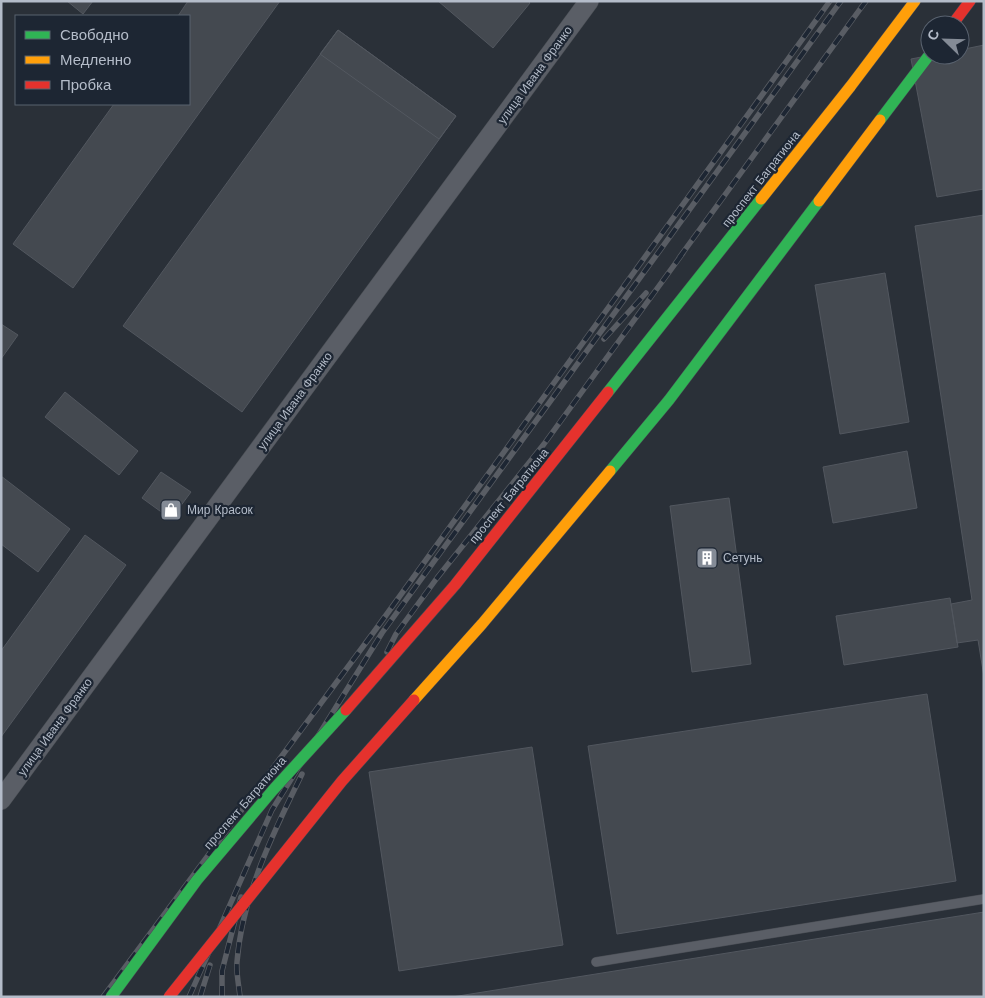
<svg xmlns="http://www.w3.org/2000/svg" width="985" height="998" font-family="'Work Sans',sans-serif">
<rect width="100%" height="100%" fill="#2a3038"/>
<path fill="#444950" stroke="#52575f" d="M67,1H93L83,14Z
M188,1H280L73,288L13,244L114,104H189V16H178Z
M438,1H528L530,3L493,48Z
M338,30L456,116L242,412L123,326Z
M338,30L456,116L439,139L320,54Z
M984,45V189L937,197L911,59L932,55H960V50Z
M984,215V677L978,640L957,643L951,604L972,600L915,226Z
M885,273L909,422L840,434L815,285Z
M1,324L18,335L1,359Z
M65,392L138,451L119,475L45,417Z
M907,451L917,508L833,523L823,467Z
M161,472L191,492L171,519L142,498Z
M1,476L70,529L38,572L1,544Z
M729,498L751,664L692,672L670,506Z
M85,535L126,565L1,737V651Z
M950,598L958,647L844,665L836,616Z
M927,694L956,881L617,934L588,746Z
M532,747L563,945L399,971L369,772Z
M984,912V997H452Z"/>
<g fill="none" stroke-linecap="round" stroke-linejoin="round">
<g stroke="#484c53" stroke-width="10">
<path id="lane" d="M596,962L984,899"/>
</g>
<g stroke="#484c53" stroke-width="20">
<path id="street" d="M1,800L589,1"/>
</g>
<g stroke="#484c55" stroke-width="12">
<path id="fast" d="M880,120L930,54"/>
</g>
<g stroke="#484c55" stroke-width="12">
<path id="slow" d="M850,87L915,1"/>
</g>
<g stroke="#484c55" stroke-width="12">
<path id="jam" d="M952,25L970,1"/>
</g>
<use href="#lane" stroke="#5a5e66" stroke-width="9"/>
<use href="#street" stroke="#5a5e66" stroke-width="19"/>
<use href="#fast" stroke="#30b455" stroke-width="11"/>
<use href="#slow" stroke="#ff9f0a" stroke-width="11"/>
<use href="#jam" stroke="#e5322d" stroke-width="11"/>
<g stroke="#595d64" stroke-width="5.5">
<path id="rail" d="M679,258L866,1
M604,339L646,293
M387,652L396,634L437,578L544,444L683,253
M103,997L376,629L830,1
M189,997L272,810L382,633L841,1
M200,997L210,965
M222,997V971L241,897
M240,997C239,986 236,973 237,962C242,896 273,833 302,774"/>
</g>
<use href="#rail" stroke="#1d2633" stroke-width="4" stroke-dasharray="11" stroke-linecap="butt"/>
<g stroke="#484c55" stroke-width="12" stroke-linecap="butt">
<path id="fast-bridge" d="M608,392L761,199
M610,471L669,400L819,201
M111,997L197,880L273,790L346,710"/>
</g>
<g stroke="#484c55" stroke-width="12" stroke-linecap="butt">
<path id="slow-bridge" d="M761,199L850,87
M819,201L880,120
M414,700L482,624L610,471"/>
</g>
<g stroke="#484c55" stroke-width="12" stroke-linecap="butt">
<path id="jam-bridge" d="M346,710L455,585L608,392
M169,997L342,781L414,700"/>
</g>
<use href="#fast-bridge" stroke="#30b455" stroke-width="11"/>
<use href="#slow-bridge" stroke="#ff9f0a" stroke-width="11"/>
<use href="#jam-bridge" stroke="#e5322d" stroke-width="11"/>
</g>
<defs>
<g id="shop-square" transform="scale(1.125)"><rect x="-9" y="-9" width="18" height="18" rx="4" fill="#848b96" stroke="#1d2633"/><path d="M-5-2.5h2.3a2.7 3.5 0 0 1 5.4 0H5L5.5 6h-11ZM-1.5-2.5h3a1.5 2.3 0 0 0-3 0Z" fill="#fff"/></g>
<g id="building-square" transform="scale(1.125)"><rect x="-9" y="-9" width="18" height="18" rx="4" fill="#848b96" stroke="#1d2633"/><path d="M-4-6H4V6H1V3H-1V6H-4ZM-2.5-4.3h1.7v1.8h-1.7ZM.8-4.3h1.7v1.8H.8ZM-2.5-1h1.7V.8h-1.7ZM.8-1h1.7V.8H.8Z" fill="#fff"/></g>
</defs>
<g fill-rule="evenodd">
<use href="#shop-square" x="171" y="510"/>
<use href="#building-square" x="707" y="558"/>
</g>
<g text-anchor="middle" stroke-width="4.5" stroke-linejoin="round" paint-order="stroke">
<g font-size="12" fill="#b4bcc9" stroke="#1d2633">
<text transform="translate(535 75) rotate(-54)" y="4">улица Ивана Франко</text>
<text transform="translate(761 179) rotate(-52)" y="4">проспект Багратиона</text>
<text transform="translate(295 401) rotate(-54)" y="4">улица Ивана Франко</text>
<text transform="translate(509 496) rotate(-51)" y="4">проспект Багратиона</text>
<text transform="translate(55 727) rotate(-54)" y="4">улица Ивана Франко</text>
<text transform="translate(245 803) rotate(-49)" y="4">проспект Багратиона</text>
</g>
<g font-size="12" fill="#b4bcc9" stroke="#1d2633" text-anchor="start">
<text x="187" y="514">Мир Красок</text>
<text x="723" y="562">Сетунь</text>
</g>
</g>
<rect width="985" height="998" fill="none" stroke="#b4bcc9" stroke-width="5"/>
<rect x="15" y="15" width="175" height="90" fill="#1d2633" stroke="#59626f"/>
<rect x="25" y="31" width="25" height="8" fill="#30b455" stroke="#59626f"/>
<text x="60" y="40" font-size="15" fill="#b4bcc9">Свободно</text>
<rect x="25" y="56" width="25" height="8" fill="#ff9f0a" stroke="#59626f"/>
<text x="60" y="65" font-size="15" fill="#b4bcc9">Медленно</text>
<rect x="25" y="81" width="25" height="8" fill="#e5322d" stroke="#59626f"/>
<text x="60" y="90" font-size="15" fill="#b4bcc9">Пробка</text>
<g transform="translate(945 40) rotate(293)"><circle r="24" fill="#1d2633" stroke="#59626f"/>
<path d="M0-4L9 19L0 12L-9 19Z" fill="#848b96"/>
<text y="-8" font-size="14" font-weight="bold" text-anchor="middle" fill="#b4bcc9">С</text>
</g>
</svg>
